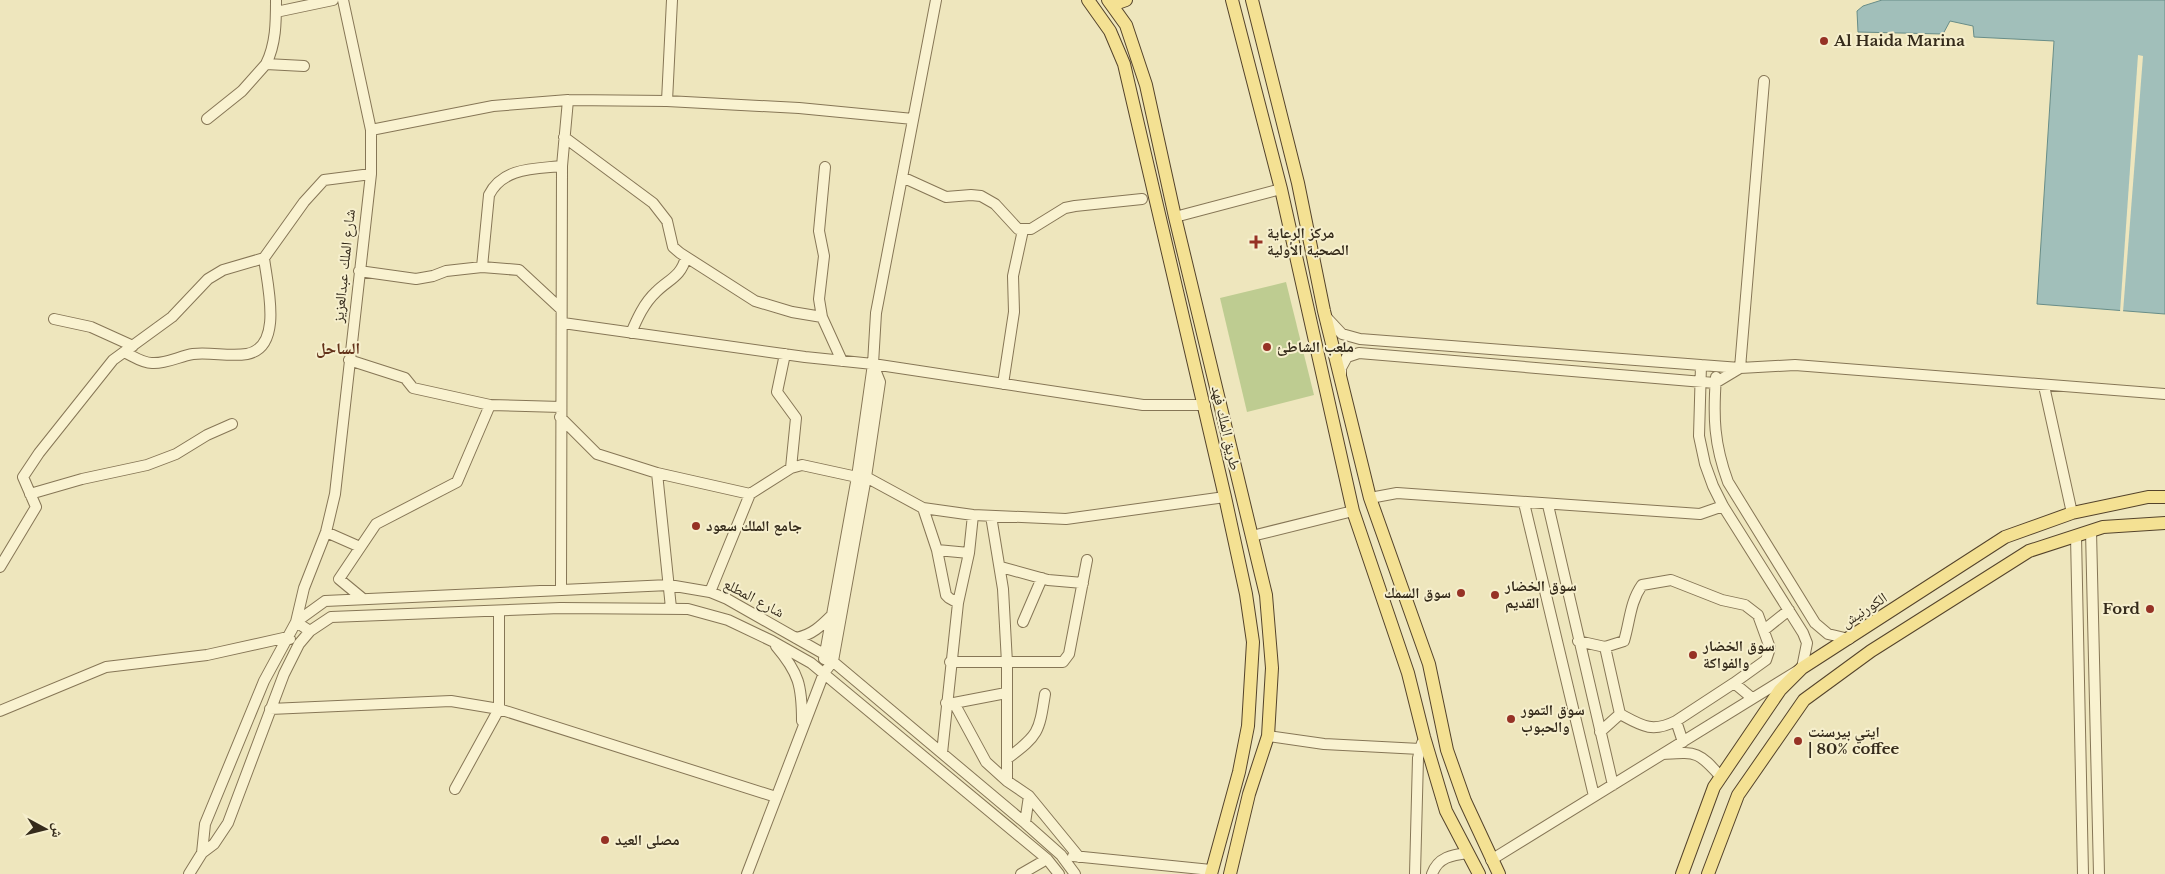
<svg xmlns="http://www.w3.org/2000/svg" width="2165" height="874" font-family="'Libre Baskerville','Noto Naskh Arabic',serif">
<rect width="100%" height="100%" fill="#eee6bd"/>
<path fill="#becc91" d="M1286,282L1314,395L1247,412L1220,298Z"/>
<path fill="#a1bfba" stroke="#688d88" d="M1882,0H2165V314L2037,304L2054,41L1974,37L1973,26L1950,21L1943,34L1858,32L1857,11L1863,6Z"/>
<path fill="#eee6bd" d="M2138,55L2143,56L2123,312H2120Z"/>
<g fill="none" stroke-linecap="round" stroke-linejoin="round">
<g stroke="#867656" stroke-width="12">
<path id="minor" d="M276,0C276,22 276,44 266,64L304,66
M276,12L333,0
M1764,81L1740,368L1795,365L2165,394
M667,101L672,0
M207,119L242,91L266,64
M371,130L493,106L568,100L667,101L799,108L913,119
M564,137L653,203L667,221L673,247L680,253L755,301L792,312L822,317
M825,167L819,231L824,256L819,299L822,317L842,361
M902,177L946,197L971,195L981,196L995,204L1018,229H1031L1065,208L1075,206L1142,199
M1175,217L1281,189
M482,267L489,195C503,167 535,169 562,166
M359,271L416,279L433,276L446,271L482,267L519,270L561,309
M1327,318L1342,334L1360,339L1740,368L1715,383L1359,353L1347,357L1341,368V375
M54,319L91,327L133,346
M563,323L805,357L873,364L1143,405H1205
M631,333C637,319 644,303 656,292C669,279 681,277 686,257
M124,352C133,356 142,363 152,363C166,364 180,356 193,354C211,352 230,357 247,354C284,347 267,284 264,258
M785,354L777,392L796,418L791,468
M349,360L405,378L413,388L490,405L457,482L376,524L339,579L362,598
M1716,377C1713,417 1714,444 1728,482L1815,623L1828,634L1849,639
M1003,384L1014,312L1013,276L1023,230
M2044,386L2072,513
M490,405L561,407
M560,417L597,454L657,473L671,608
M657,473L750,494
M866,477L923,508L973,515L1066,519L1225,497
M30,494L82,479L147,465L176,454L207,435L232,424
M1370,498L1397,493L1700,514L1723,506
M1524,503L1594,796
M1548,505L1613,785
M923,508L937,550L946,595L949,598L958,603
M991,516L1003,589L1007,663V781
M2091,531L2099,874
M326,532L360,547
M1252,536L1353,511
M2076,536L2083,874
M937,550L969,553
M0,567L36,507L23,477L39,453L113,360L172,317L208,279L223,270L264,258L304,202L324,180L371,174
M1001,567L1048,580L1083,583
M561,589L562,166L568,100
M710,592L750,494L791,468L802,465L857,477
M499,611V709L776,797
M1023,622L1042,578
M1764,630L1789,610
M310,631L296,622L304,588L326,532L335,494L371,174V130L343,0
M796,638C812,635 821,626 832,615
M1578,641L1605,647L1620,714L1600,732
M776,646C799,673 802,686 802,721
M1605,647L1624,641C1630,621 1630,602 1642,585L1671,580L1722,600L1745,605L1758,615L1770,648L1766,660L1734,683
M824,659L857,477L873,364L876,313L936,0
M950,662H1063L1069,654L1087,560
M946,703H954L986,762L1007,781L1029,796L1079,857
M954,703L1006,693
M270,709L451,701L499,709L455,789
M0,711L106,667L207,655L288,637L290,639
M1620,714C1642,726 1652,733 1676,721
M1268,736L1324,744L1420,749
M1683,742L1676,721L1734,683L1752,698
M942,753L958,603L969,553L973,515
M1663,754C1697,752 1698,751 1721,777
M1008,758C1039,735 1039,732 1045,694
M1025,823L1029,796
M202,853L205,824L264,681L296,622L325,601L669,585L710,592L727,599L824,654L1025,823L1061,855L1075,874
M1073,856L1211,870
M1491,860L1802,668L1807,643L1803,633L1723,506L1713,486L1705,464L1699,436L1701,365
M189,874L202,853L214,844L228,823L284,674L299,644L310,631L331,617L560,608L688,609L728,620L772,641L811,663L1047,859L1059,874
M747,874L824,673L833,661L866,477L880,382L874,367
M1021,874L1047,859
M1415,874L1418,758L1422,743
M1432,874C1438,857 1452,855 1468,853"/>
</g>
<g stroke="#54432b" stroke-width="14">
<path id="major" d="M1088,0L1110,31L1124,64L1225,497L1246,594L1253,642L1248,726L1239,772L1211,874
M1108,0L1126,25L1146,85L1175,217L1266,595L1272,668L1268,736L1249,794L1230,874
M1232,0L1281,189L1353,511L1408,673L1424,737L1446,811L1479,874
M1252,0L1298,183L1324,311L1370,498L1429,664L1447,750L1465,801L1499,874
M1112,5L1126,0
M1682,874L1714,787L1780,690L1802,668L2005,537L2072,513L2148,497H2165
M1708,874L1738,795L1804,700L1871,651L2029,551L2103,527L2165,523"/>
</g>
<use href="#minor" stroke="#f9f2d0" stroke-width="10"/>
<use href="#major" stroke="#f4e193" stroke-width="12"/>
</g>
<g fill="#963225" stroke="#f6efcd" stroke-width="2">
<circle cx="1824" cy="41" r="5"/>
<path d="M1253.5 234.5h5v5h5v5h-5v5h-5v-5h-5v-5h5z"/>
<circle cx="1267" cy="347" r="5"/>
<circle cx="696" cy="526" r="5"/>
<circle cx="1461" cy="593" r="5"/>
<circle cx="1495" cy="595" r="5"/>
<circle cx="2150" cy="609" r="5"/>
<circle cx="1693" cy="655" r="5"/>
<circle cx="1511" cy="719" r="5"/>
<circle cx="1798" cy="741" r="5"/>
<circle cx="605" cy="840" r="5"/>
</g>
<g text-anchor="middle" stroke-width="4" stroke-linejoin="round" paint-order="stroke">
<g font-size="15" font-weight="bold" fill="#352b1b" stroke="#f6efcd" text-anchor="start">
<text x="1834" y="46">Al Haida Marina</text>
<text x="1267" y="238">مركز الرعاية<tspan x="1267" dy="17">الصحية الأولية</tspan></text>
<text x="1277" y="352">ملعب الشاطئ</text>
<text x="706" y="531">جامع الملك سعود</text>
<text x="1505" y="591">سوق الخضار<tspan x="1505" dy="17">القديم</tspan></text>
<text x="1451" y="598" text-anchor="end">سوق السمك</text>
<text x="2140" y="614" text-anchor="end">Ford</text>
<text x="1703" y="651">سوق الخضار<tspan x="1703" dy="17">والفواكة</tspan></text>
<text x="1521" y="715">سوق التمور<tspan x="1521" dy="17">والحبوب</tspan></text>
<text x="1808" y="737">ايتي بيرسنت<tspan x="1808" dy="17">| 80% coffee</tspan></text>
<text x="615" y="845">مصلى العيد</text>
</g>
<g font-size="15" fill="#352b1b" stroke="#f6efcd">
<text transform="translate(344 266) rotate(-84)" y="5">شارع الملك عبدالعزيز</text>
<text transform="translate(1226 428) rotate(77)" y="5">طريق الملك فهد</text>
<text transform="translate(754 598) rotate(28)" y="5">شارع المطلع</text>
<text transform="translate(1864 610) rotate(-33)" y="5">الكورنيش</text>
</g>
<g font-size="16" font-weight="bold" fill="#63321a" stroke="#f6efcd">
<text x="338" y="354">الساحل</text>
</g>
</g>
<g transform="translate(45 829) rotate(97)" stroke="#f6efcd" stroke-width="4" paint-order="stroke">
<path d="M0-4L9 19L0 12L-9 19Z" fill="#352b1b"/>
<text y="-8" font-size="14" font-weight="bold" text-anchor="middle" fill="#352b1b">ش</text>
</g>
</svg>
